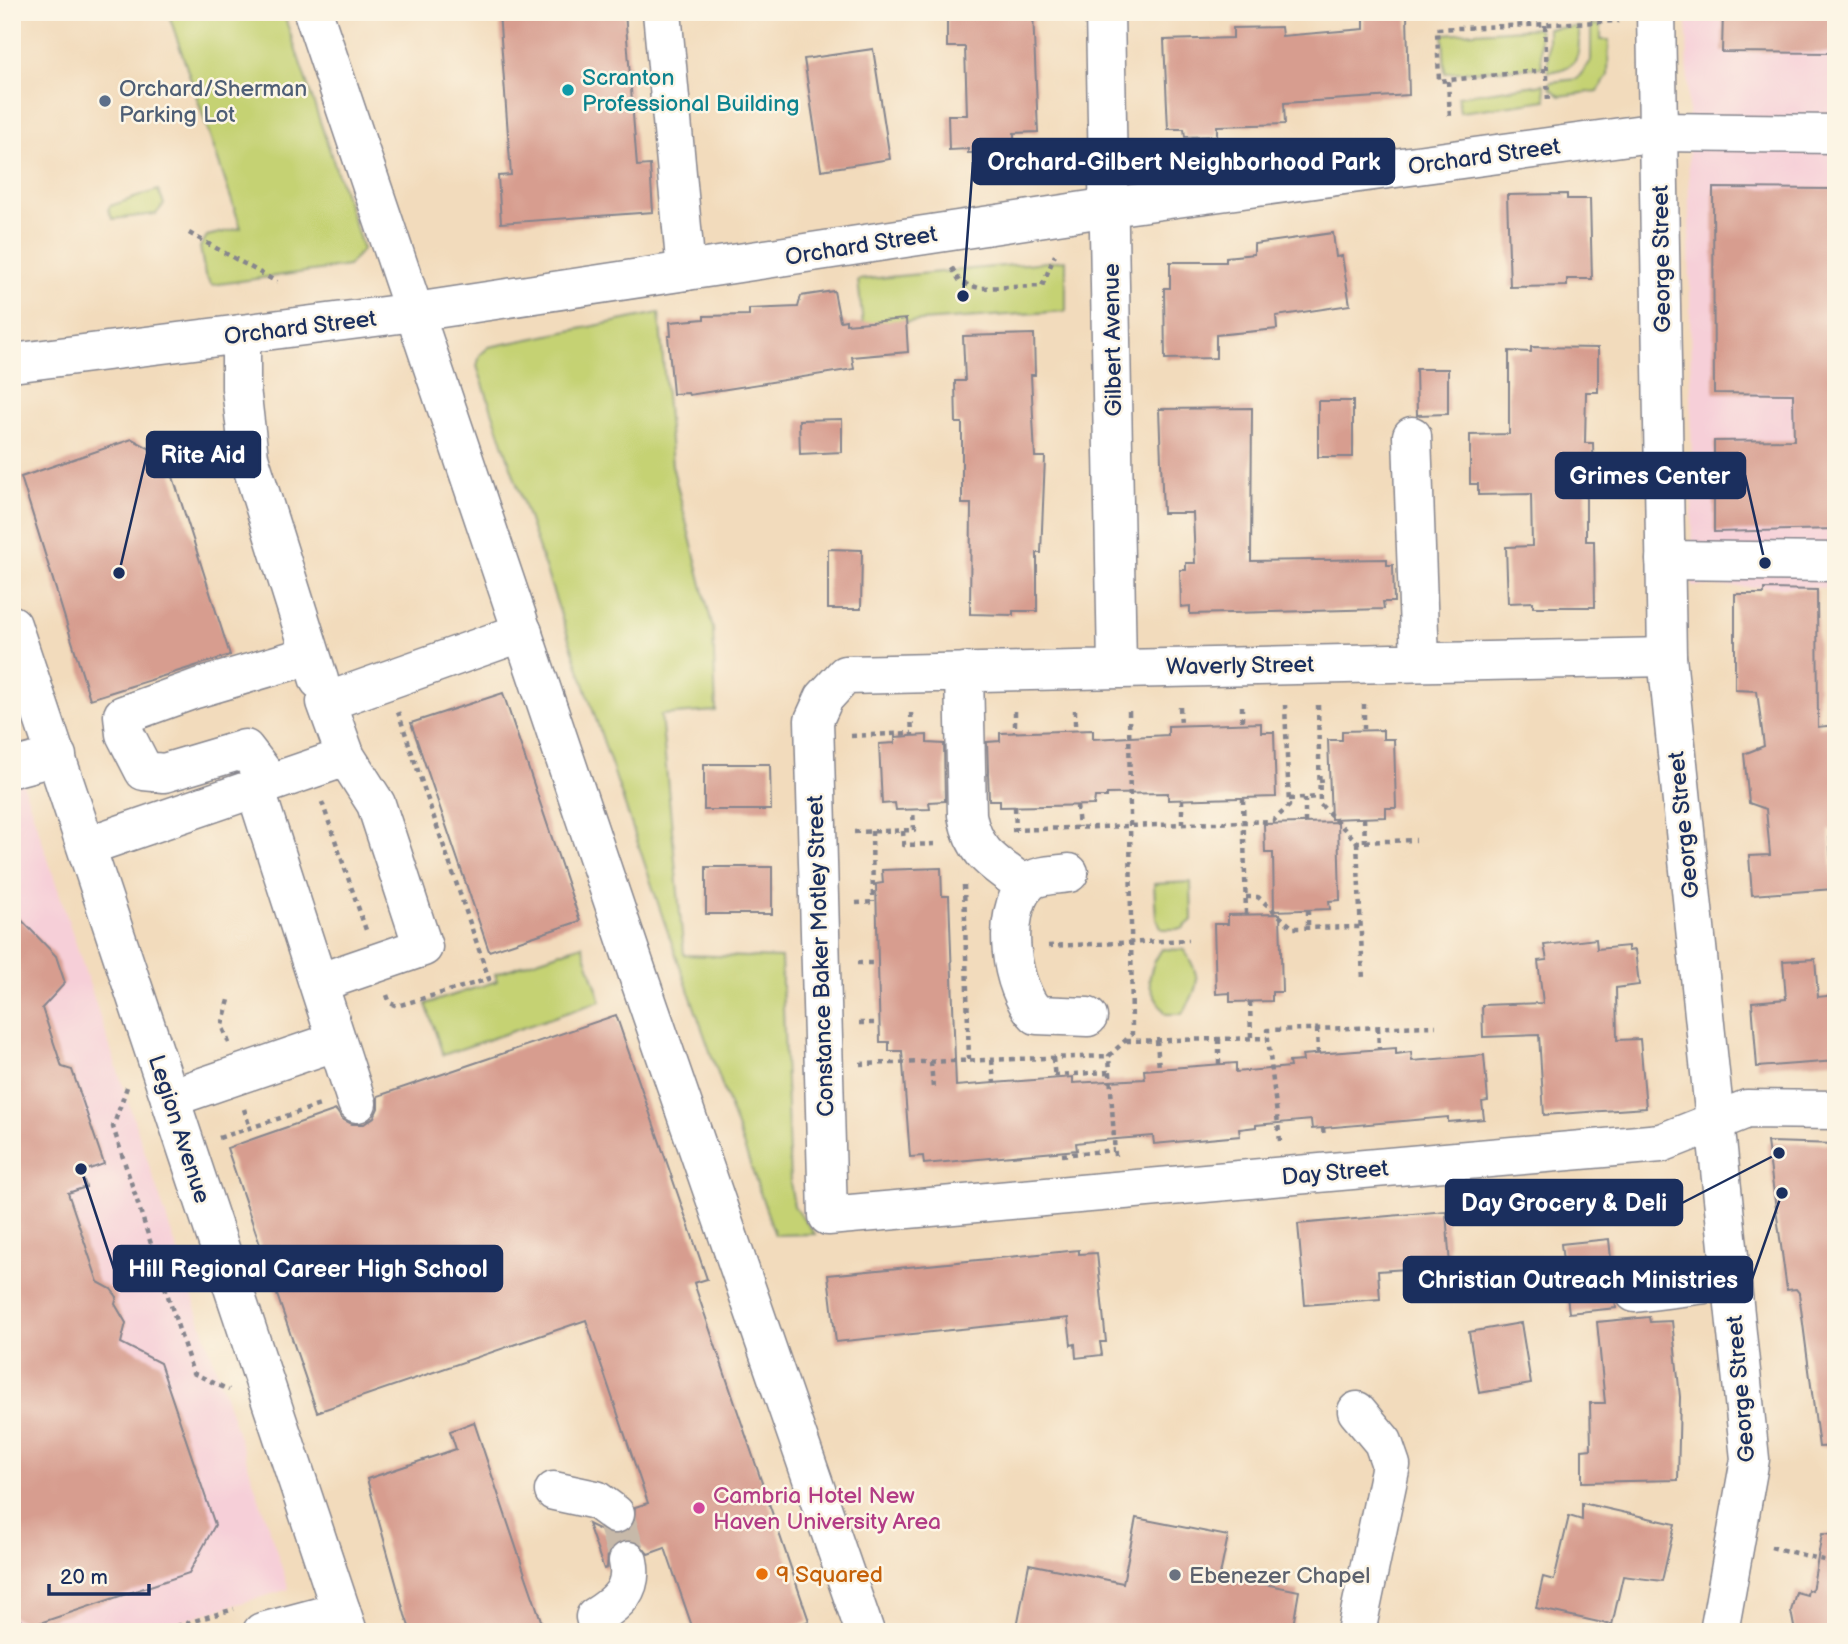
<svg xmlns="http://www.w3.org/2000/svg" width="1848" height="1644" font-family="'Balsamiq Sans',sans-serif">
<rect width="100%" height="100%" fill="#fcf5e5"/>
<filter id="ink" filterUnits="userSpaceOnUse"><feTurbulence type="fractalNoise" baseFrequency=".0143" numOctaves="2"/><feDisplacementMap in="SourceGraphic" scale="14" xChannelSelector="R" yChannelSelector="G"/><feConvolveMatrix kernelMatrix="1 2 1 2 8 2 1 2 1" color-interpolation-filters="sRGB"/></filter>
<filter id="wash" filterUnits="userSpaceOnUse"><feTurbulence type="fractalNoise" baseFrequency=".00686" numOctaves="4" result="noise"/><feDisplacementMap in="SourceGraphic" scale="28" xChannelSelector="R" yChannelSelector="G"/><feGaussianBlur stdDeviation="1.57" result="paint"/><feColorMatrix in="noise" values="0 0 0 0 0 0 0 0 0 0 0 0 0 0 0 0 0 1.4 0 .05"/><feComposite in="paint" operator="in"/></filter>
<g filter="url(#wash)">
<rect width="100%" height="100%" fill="#f2dbbc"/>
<path fill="#f6cfd8" d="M1687,12H1836V588L1693,586Z
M12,750L289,1589L143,1632H12Z"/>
<path fill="#c5d273" stroke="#708068" stroke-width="2" d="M168,12H283L363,249L348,266L212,285L205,275L200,247L207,236L241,228Z
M1591,25H1601V40H1609L1608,76L1598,91L1560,96L1550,88V82L1577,79L1591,61Z
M1579,27C1579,56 1581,68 1548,72V28Z
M1539,28L1542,67L1445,73L1443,34Z
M1544,84L1546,100L1460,112L1458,96Z
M158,190L164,204L156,214L113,219L108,210L110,206Z
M1066,260V311L863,325L858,280Z
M659,313L672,465L713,629L716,711L661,715L684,955L781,958L790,1182L794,1206L815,1234L775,1235L664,921L477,366L480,355L489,347Z
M1191,882L1192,920L1182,929H1162L1156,918L1154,884Z
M582,945L601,1001L443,1055L426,1004L497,981L495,974Z
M1162,949L1184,950C1202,977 1200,987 1182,1014H1166C1147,987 1143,978 1162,949Z"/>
<g id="blocks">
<path fill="#d79d8f" d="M499,12H625L637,166L650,165L653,212L501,223L498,176L511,175Z
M947,12H1033L1038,132L1014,133V152L968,153V149L949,150L948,115H967L965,47H947Z
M1723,12H1836V53L1722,52Z
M1407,15L1409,95L1284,103L1285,124L1217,126V136L1185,137L1184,129H1168L1164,40L1233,38V28L1281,27L1282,36L1364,29V16Z
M873,49L890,159L821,170L804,59Z
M1713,188L1836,189V529L1714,532V441L1794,440L1793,394L1714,393Z
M1567,194V199H1590L1592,279H1567V286L1510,287L1507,195Z
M1333,233L1336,257L1342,256L1350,305L1276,316L1277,329L1216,335V358L1165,359L1164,288H1170V262H1226V257L1254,254V244Z
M834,291L840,321L846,320V324L906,319L908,352L852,357L854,369L689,395L688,393L673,394L668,336H671L670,322L704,319V316L749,315V309L798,307L801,296Z
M1034,334L1035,375H1031L1035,457H1045L1041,553H1037V611H1013V615L970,614L971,504H962V423H956L955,381H965L963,336Z
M1531,347L1598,348V392H1586L1585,443H1593L1594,483H1586V541H1594L1595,607H1533V602L1508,603L1506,547L1532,546L1531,494L1478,495V484H1470V435L1509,434V351L1531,352Z
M1416,369H1448V414L1417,415Z
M1318,401H1353V457H1318Z
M1252,408L1251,561L1387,559V565H1393L1394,602H1383L1384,609L1190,614V606L1181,607L1180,570H1186V563H1195L1193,513H1163L1159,409Z
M842,419V452L800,454L799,420Z
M132,439L167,458L230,655L90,699L21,477Z
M828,549L862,550L861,609H828Z
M1764,589L1817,590L1818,727L1836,725V830H1829L1833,889L1752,895L1749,856L1770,855L1766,809L1749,803L1744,754L1764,746L1757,691L1735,690V594H1764Z
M503,693L580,921L489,951L411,723Z
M1261,723V732H1274L1276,797L1168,800V793L1107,794V797H1095L1094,805L1000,807V800H989L987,742L1000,741V733L1093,730V739L1168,735V726Z
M1383,730V739H1394L1396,808H1386V817L1331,819L1328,740H1342V731Z
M927,735V743L944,744L945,801L929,802L930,809L896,810L895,803L882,804L879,744L895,743V737Z
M704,764H770L771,810H704Z
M1338,822L1340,900L1329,901L1330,909L1274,911L1273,853H1265L1264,824Z
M706,867H772V914H706Z
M941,868L942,896H949L956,1086L1073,1077V1083L1145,1079L1144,1070L1236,1063V1072L1290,1067L1289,1062L1303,1061L1302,1055L1396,1048V1054L1411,1052L1412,1061L1484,1055L1488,1101L1482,1102L1484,1119L1448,1122V1117L1312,1129L1311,1120L1256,1125V1127L1239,1129L1240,1136L1154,1144L1153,1136L1092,1141L1076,1143L1077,1150L924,1164L923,1156L910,1157L902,1051H889V1042H880L876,884L883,883L882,870Z
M12,910L56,956L65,983L42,1008L62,1067L72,1070L104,1164L81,1172L86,1187L68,1193L98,1282L111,1289L117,1297L115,1304L126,1323L121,1343L160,1363L215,1525L189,1573L31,1626L12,1616Z
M1280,914L1282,992H1272V1001L1230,1002V993L1216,994L1214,924H1228V915Z
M1596,939L1597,949L1628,946V951L1635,950L1639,985L1616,988L1617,1040L1640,1039L1646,1108L1544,1115L1539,1035L1483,1037L1482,1005L1543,1003L1538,961L1547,960L1544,945Z
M1815,959L1818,997L1836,995V1061L1757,1067L1752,1002L1786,999L1783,961Z
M616,1015L707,1279L694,1283L809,1621L778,1632H694L665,1548L648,1554L637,1541L625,1539L614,1544L608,1552L607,1568L604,1569L588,1524L612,1536L623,1534L633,1526L635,1507L648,1503L586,1320L317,1412L227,1148L336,1110L342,1119L352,1124H364L374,1117L378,1108V1096Z
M1767,1142L1836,1144V1446L1819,1447L1799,1293L1796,1289L1787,1290Z
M1446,1211L1450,1266L1378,1271L1380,1299L1305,1305L1298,1224Z
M1609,1239L1616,1308L1569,1313L1561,1244Z
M1079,1250V1254L1097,1253L1106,1342H1100L1102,1355L1076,1358L1075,1344L1071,1345L1068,1318L836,1342L828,1275Z
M1649,1317L1650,1322L1672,1321L1680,1397L1678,1480L1582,1482V1450L1591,1449L1590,1403H1605L1597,1322Z
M1521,1323L1531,1384L1479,1393L1469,1332Z
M474,1422L524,1571L545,1632H411L405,1615L367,1479L456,1449L450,1431Z
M1582,1503L1675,1524L1662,1581L1623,1576L1612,1625L1536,1608L1543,1577L1554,1580L1569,1516L1582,1520Z
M1136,1518L1228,1536L1220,1575L1299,1591L1292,1632H1016L1029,1564L1123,1583Z
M1822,1534L1836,1535V1632H1795L1791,1611L1796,1592L1807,1595L1808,1590L1812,1591Z"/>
</g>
</g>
<g filter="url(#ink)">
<use href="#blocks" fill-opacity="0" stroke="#86858d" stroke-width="2"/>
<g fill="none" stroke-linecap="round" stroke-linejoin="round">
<path stroke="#c7b9a9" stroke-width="38" stroke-dasharray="38 19" stroke-linecap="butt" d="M615,1514L628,1561"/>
<g stroke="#86858d" stroke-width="41">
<path id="minor" d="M662,12L686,271
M1105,12L1117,668
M241,334V388L249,457L319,680
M1412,436L1420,661
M1665,560L1836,562
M1667,657L845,675L824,698L814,720L828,1216L1661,1143L1747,1109L1836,1110
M964,672L967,815C974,854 996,864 1026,886
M12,768L57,756
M271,783L245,749L164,773L144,771L125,734L123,715L195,689L311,655
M255,788L318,983L423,947L376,804L346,757
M87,846L346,757L326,702L523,632
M1069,873C1056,875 1037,874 1027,884C1000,913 1010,989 1037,1015L1088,1017
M318,983L357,1103
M170,1098L337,1041
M1635,1293L1730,1281
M554,1491L596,1500L615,1514
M595,1617C618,1603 634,1589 628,1561
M262,1632L341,1611
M1356,1632L1391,1465L1383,1442L1357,1411"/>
</g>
<g stroke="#86858d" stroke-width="41">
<path id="major" d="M1656,12L1667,657L1750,1459L1719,1632
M12,363L415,312L1110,207L1658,132L1836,134"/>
</g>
<g stroke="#86858d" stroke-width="41">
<path id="highway" d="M313,12L640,981L865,1632
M12,625L348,1632"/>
</g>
<path stroke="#86858d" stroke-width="4.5" stroke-dasharray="5 5" stroke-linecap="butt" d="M1545,25L1548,103
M1546,70L1439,81L1437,29L1619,21
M1448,81L1450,117
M189,233L277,282
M952,268L961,283L979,288L1042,286L1055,255
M1364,704V731
M1318,705L1320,804L1357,842L1416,840
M1242,706V724
M1180,707L1181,726
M1075,710V731
M1015,711V733
M911,713L912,736
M851,736L912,733
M1319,781L1330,780
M1305,798V823
M1182,799V824
M1243,799L1246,914
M1289,799L1319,797
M322,802L366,930
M1077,806L1079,827
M1015,807L1016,830
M1364,818L1365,842
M1012,830L1273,821L1289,806L1285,705
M872,831L873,902
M903,831L904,845L939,844
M854,832L914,830L913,809
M1357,842L1363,981
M964,885L969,1061
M1246,897H1258L1293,928L1361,927
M856,903L877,902
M1308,910V928
M1048,946L1189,940
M857,963H878
M387,995L390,1003L397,1006L489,979L398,712
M1250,1002L1251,1038
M859,1023H880
M1378,1027L1379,1049
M1317,1029L1318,1054
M1219,1039V1065
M1157,1040L1159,1069
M1126,1041L1267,1038
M229,1043L222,1025L229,1000
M1053,1058L1055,1079
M992,1060L994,1083
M931,1062L933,1088
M860,1064L1109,1056
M1054,1075L1110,1072
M127,1087L113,1127L193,1373L229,1390
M244,1109L250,1128
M1323,1128L1324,1137
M219,1138L320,1105
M1280,1141L1267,1030L1436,1026
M1062,1155L1114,1150
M1115,1156L1109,1056L1132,1034L1129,708
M1771,1547L1836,1563
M157,1632L234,1609"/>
<use href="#minor" stroke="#fff" stroke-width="38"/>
<use href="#major" stroke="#fff" stroke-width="38"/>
<use href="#highway" stroke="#fff" stroke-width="38"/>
</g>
</g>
<circle fill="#0f9aa8" stroke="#fcf5e5" stroke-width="2.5" cx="568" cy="90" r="7"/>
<circle fill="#5c6f8a" stroke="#fcf5e5" stroke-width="2.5" cx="105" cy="101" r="7"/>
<circle fill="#d1479c" stroke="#fcf5e5" stroke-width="2.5" cx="699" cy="1508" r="7"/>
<circle fill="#e8710a" stroke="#fcf5e5" stroke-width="2.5" cx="762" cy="1574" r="7"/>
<circle fill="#6b7280" stroke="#fcf5e5" stroke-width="2.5" cx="1175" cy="1575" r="7"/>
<g text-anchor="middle" stroke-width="5" stroke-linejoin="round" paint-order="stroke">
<g font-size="23" fill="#0d838f" stroke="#fcf5e5" text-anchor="start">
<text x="582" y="85">Scranton<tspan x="582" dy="26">Professional Building</tspan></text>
</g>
<g font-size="23" fill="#4e5e75" stroke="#fcf5e5" text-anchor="start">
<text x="119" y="96">Orchard/Sherman<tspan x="119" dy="26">Parking Lot</tspan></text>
</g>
<g font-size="23" fill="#1b2f5e" stroke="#fcf5e5">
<text transform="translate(1484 156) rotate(-8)" y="8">Orchard Street</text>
<text transform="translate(861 245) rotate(-9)" y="8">Orchard Street</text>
<text transform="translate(1661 259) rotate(-91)" y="8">George Street</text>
<text transform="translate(300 327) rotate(-7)" y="8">Orchard Street</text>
<text transform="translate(1112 340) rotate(-91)" y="8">Gilbert Avenue</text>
<text transform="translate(1240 665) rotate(-1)" y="8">Waverly Street</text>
<text transform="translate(1683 825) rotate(-96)" y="8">George Street</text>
<text transform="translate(820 956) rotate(-92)" y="8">Constance Baker Motley Street</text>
<text transform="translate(180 1129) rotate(72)" y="8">Legion Avenue</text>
<text transform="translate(1335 1172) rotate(-5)" y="8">Day Street</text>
<text transform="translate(1740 1389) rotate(-95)" y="8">George Street</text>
</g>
<g font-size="23" fill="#b23c85" stroke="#fcf5e5" text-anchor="start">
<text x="713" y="1503">Cambria Hotel New<tspan x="713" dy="26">Haven University Area</tspan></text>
</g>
<g font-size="23" fill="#c56008" stroke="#fcf5e5" text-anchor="start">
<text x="776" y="1582">9 Squared</text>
</g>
<g font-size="23" fill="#5b616d" stroke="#fcf5e5" text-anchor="start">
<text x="1189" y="1583">Ebenezer Chapel</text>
</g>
</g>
<path fill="none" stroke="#1b2f5e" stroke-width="2.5" d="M963 296L973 162M119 573L147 454M1765 563L1745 475M1779 1153L1682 1203M81 1169L114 1269M1782 1193L1752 1279"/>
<g fill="#1b2f5e" stroke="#fcf5e5" stroke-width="2.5">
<circle cx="963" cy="296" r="7"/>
<circle cx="119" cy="573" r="7"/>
<circle cx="1765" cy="563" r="7"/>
<circle cx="1779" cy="1153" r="7"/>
<circle cx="81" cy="1169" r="7"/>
<circle cx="1782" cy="1193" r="7"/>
</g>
<g fill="#1b2f5e" stroke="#1b2f5e" stroke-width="2.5">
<rect x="973" y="139" width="421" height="45" rx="7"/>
<rect x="147" y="432" width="113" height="45" rx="7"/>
<rect x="1556" y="453" width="189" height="45" rx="7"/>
<rect x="1446" y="1180" width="236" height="45" rx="7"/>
<rect x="114" y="1246" width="388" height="45" rx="7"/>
<rect x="1404" y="1257" width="348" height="45" rx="7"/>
</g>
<g font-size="24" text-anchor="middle" font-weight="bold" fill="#fff">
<text x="1184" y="170">Orchard-Gilbert Neighborhood Park</text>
<text x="203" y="463">Rite Aid</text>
<text x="1650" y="484">Grimes Center</text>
<text x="1564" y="1211">Day Grocery &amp; Deli</text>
<text x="308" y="1277">Hill Regional Career High School</text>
<text x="1578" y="1288">Christian Outreach Ministries</text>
</g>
<rect width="1848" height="1644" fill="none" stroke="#fcf5e5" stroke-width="42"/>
<path d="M49 1584v10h100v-10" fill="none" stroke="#1b2f5e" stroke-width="3.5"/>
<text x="60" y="1584" font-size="21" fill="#1b2f5e" stroke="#fcf5e5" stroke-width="5" paint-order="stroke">20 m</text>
</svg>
